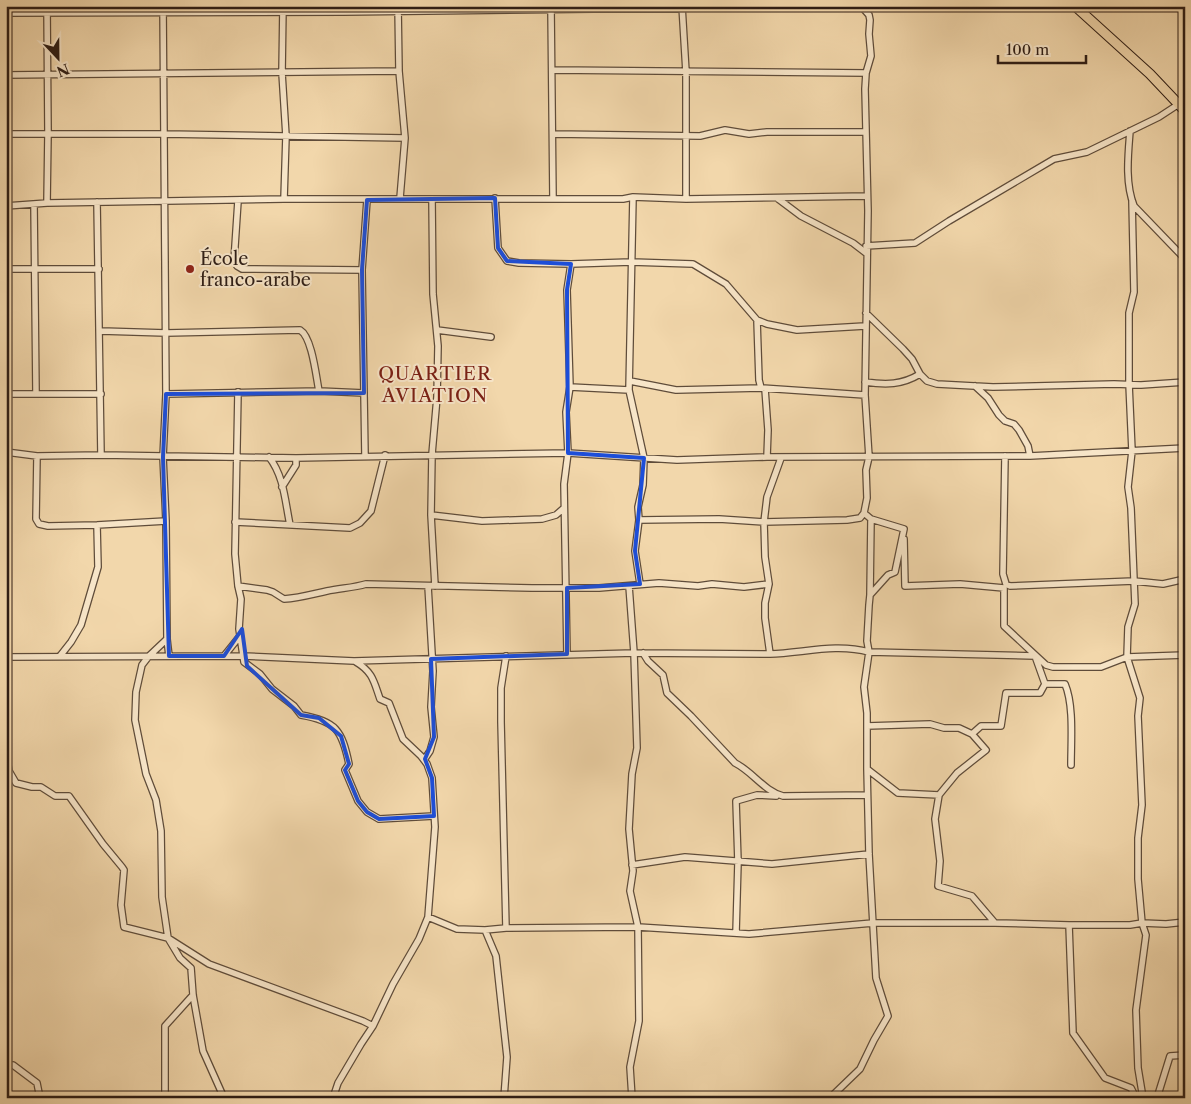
<svg xmlns="http://www.w3.org/2000/svg" width="1191" height="1104" font-family="'Libre Caslon Text',serif">
<rect width="100%" height="100%" fill="#f2d7ab"/>
<filter id="stains"><feTurbulence type="fractalNoise" baseFrequency=".004" numOctaves="4"/><feColorMatrix values="0 0 0 0 .2 0 0 0 0 .09 0 0 0 0 .02 0 0 0 .5 -.17"/></filter>
<radialGradient id="worn" r=".72"><stop offset=".6" stop-color="#630" stop-opacity="0"/><stop offset="1" stop-color="#630" stop-opacity=".3"/></radialGradient>
<g fill="none" stroke-linecap="round" stroke-linejoin="round">
<g stroke="#5f4c3a" stroke-width="8">
<path id="minor" d="M47,6L48,133L47,203
M163,6L166,394L163,457L166,521L167,639L149,656L142,665L136,692L135,720L146,774L156,800L161,831L162,897L168,938L209,964L363,1021L373,1026
M283,6L282,73L286,136L284,199
M398,6L399,71L405,138L400,198
M682,6L686,72V199
M857,6L862,7L869,15L870,20L869,34L871,56L866,73L865,89L868,211L865,395L869,457L866,470L867,498L864,513L871,519L870,595
M551,8L553,199
M6,13L344,12L840,6
M552,70L866,73
M6,75L399,71
M1130,131C1128,156 1125,183 1134,206L1185,259
M6,134H164L405,138
M553,134L700,136L725,130L749,134L767,132H866
M633,197L629,390L644,458L643,485L638,507L639,520L635,551L640,584
M495,198L498,248L507,261L519,263L571,264L567,290L570,387L566,412L568,453L564,484L567,654
M777,198L801,216L853,243L866,253
M432,199L433,294L438,346L437,397L432,454L431,515L435,586
M1132,200L1134,292L1129,313V384L1132,451L1128,487L1131,508L1135,604L1128,627L1127,657L1140,698L1138,716L1142,805L1138,838V879L1142,923L1166,924L1185,922
M238,201L234,261L237,266L242,269L362,270
M97,202L101,455
M34,204L36,393
M6,206L47,203L284,199H623L633,197L686,199L867,196
M866,246L915,243L949,221L1054,159L1087,152L1159,117L1185,100
M571,264L631,262L693,264L726,284L757,320L767,324L797,330L865,326
M6,269H99
M866,313L903,349L912,359L920,374L927,381L937,384L993,387L1114,384L1141,385L1185,382
M757,320L759,380L761,388L865,395
M437,330L491,337
M101,331L166,333L300,330C312,337 316,376 319,391
M630,381L676,390L761,388
M865,382C886,385 902,385 920,374
M975,386L988,398L999,415L1005,421L1014,424L1019,430L1028,446L1030,456
M570,387L629,390
M765,389L768,430L767,457
M238,392L235,554L238,586L241,599L239,629L244,662L260,674L272,689L294,706L301,715C336,721 342,730 349,764L345,770L358,801L367,812L379,819L434,816
M6,394H101
M166,394L319,391L364,393
M6,452L37,456L101,455L296,458L568,453L677,460L767,457L1030,456L1185,448
M37,456L36,519L39,524L48,526L97,525L166,521
M365,456L362,270L367,200
M1005,456L1003,574L1006,584L1010,586L1134,581L1163,584L1185,579
M269,457C284,476 285,501 290,525
M781,458L767,497L764,522L765,557L769,584L765,603V618L770,654C803,653 836,643 869,652L1035,656L1045,684H1065C1074,705 1071,741 1071,765
M282,487L296,465V458
M431,515L482,521L542,519L556,515L564,508
M871,519L904,529L895,572L888,575L870,595L869,605L867,641L869,652L864,687L867,713V769L898,793L939,795L935,819L940,861L938,886L972,896L995,923L1069,925L1073,1033L1105,1078L1131,1088L1136,1098
M639,520L719,519L764,522L847,520L860,518L864,513
M235,522L350,528L360,523L371,511L385,455
M904,539L905,586L960,584L1004,588V626L1046,665L1053,667H1101L1127,657L1185,655
M238,586L267,590L273,592L284,599C299,598 313,594 327,591C340,588 353,588 366,584L532,588H599L659,583L698,586L712,584L744,587L769,584
M629,586L634,653L770,654
M167,639L169,656
M643,653L648,661L663,675L667,693L691,716L735,763C753,772 764,791 783,796L867,795
M60,656L71,642L81,625L98,567L97,525
M224,656L240,636
M6,657L243,656L354,661L634,653L637,748L632,774L629,829L633,871L630,891L638,927L506,928L485,930
M867,726L930,724L944,728H959L972,734
M6,754L9,771L16,783L32,787H41L55,796H69L103,844L122,867L124,870L121,905L124,927L168,938L180,958L191,968L193,995L203,1051L224,1098
M424,760L430,751L434,737L431,707L433,671L428,586
M939,795L957,773L986,750L972,734L981,726H1001L1006,693H1040L1045,684
M632,865L685,857L772,864L869,854
M428,917L457,929L485,930L496,956L507,1057L504,1098
M1069,925H1130L1142,923L1146,935L1136,1010L1138,1068L1143,1098
M506,928L501,722V688L506,656
M736,933L738,862L736,801L757,795L776,796
M6,1066L13,1065L37,1083L40,1098
M165,1098V1026L193,995
M333,1098L338,1083L361,1044L373,1026L393,984L419,939L428,917L435,827L432,778L427,764L421,756L403,739L389,703L380,699C374,682 373,672 356,662
M632,1098L630,1067L639,1021L638,927L749,934L873,923H995
M832,1098L834,1094L860,1069L874,1040L888,1016L876,978L869,854L867,769
M1157,1098L1170,1056L1185,1055"/>
</g>
<g stroke="#2e1d15" stroke-width="11">
<path id="trunk" d="M1075,6L1150,74L1185,111"/>
</g>
<use href="#minor" stroke="#f7e5c8" stroke-width="5.5"/>
<use href="#trunk" stroke="#f2d7ab" stroke-width="9"/>
</g>
<path fill="none" stroke="#1d4ed8" stroke-width="4" stroke-linejoin="round" d="M495,198L498,248L507,261L571,264L567,290L568,453L644,458L635,551L640,584L567,588V654L431,659L434,737L425,759L432,778L434,816L379,819L367,812L358,801L345,770L349,764L341,736L319,718L301,715L247,666L242,629L224,656H169L163,457L166,394L364,393L362,270L367,200Z"/>
<circle fill="#8f2418" stroke="#f7e5c8" stroke-width="2" cx="190" cy="269" r="5"/>
<g text-anchor="middle" stroke-width="4" stroke-linejoin="round" paint-order="stroke">
<g font-size="18" fill="#2e1d15" stroke="#f7e5c8" text-anchor="start">
<text x="200" y="265">École<tspan x="200" dy="21">franco-arabe</tspan></text>
</g>
<g font-size="19" letter-spacing="1" fill="#7a1f14" stroke="#f7e5c8">
<text x="435" y="380">QUARTIER<tspan x="435" dy="22">AVIATION</tspan></text>
</g>
</g>
<rect width="1191" height="1104" fill="none" stroke="#f2d7ab" stroke-width="25"/>
<rect x="8" y="8" width="1176" height="1089" fill="none" stroke="#2e1d15" stroke-width="2.5"/>
<rect x="12" y="12" width="1166" height="1079" fill="none" stroke="#2e1d15"/>
<g transform="translate(58 58) rotate(158)" stroke="#f7e5c8" stroke-width="4" paint-order="stroke">
<path d="M0-4L9 19L0 12L-9 19Z" fill="#2e1d15"/>
<text y="-8" font-size="14" font-weight="bold" text-anchor="middle" fill="#2e1d15">N</text>
</g>
<path d="M998 55v8h88v-8" fill="none" stroke="#2e1d15" stroke-width="2.5"/>
<text x="1006" y="55" font-size="15" fill="#2e1d15" stroke="#f7e5c8" stroke-width="4" paint-order="stroke">100 m</text>
<rect width="100%" height="100%" filter="url(#stains)"/>
<rect width="100%" height="100%" fill="url(#worn)"/>
</svg>
